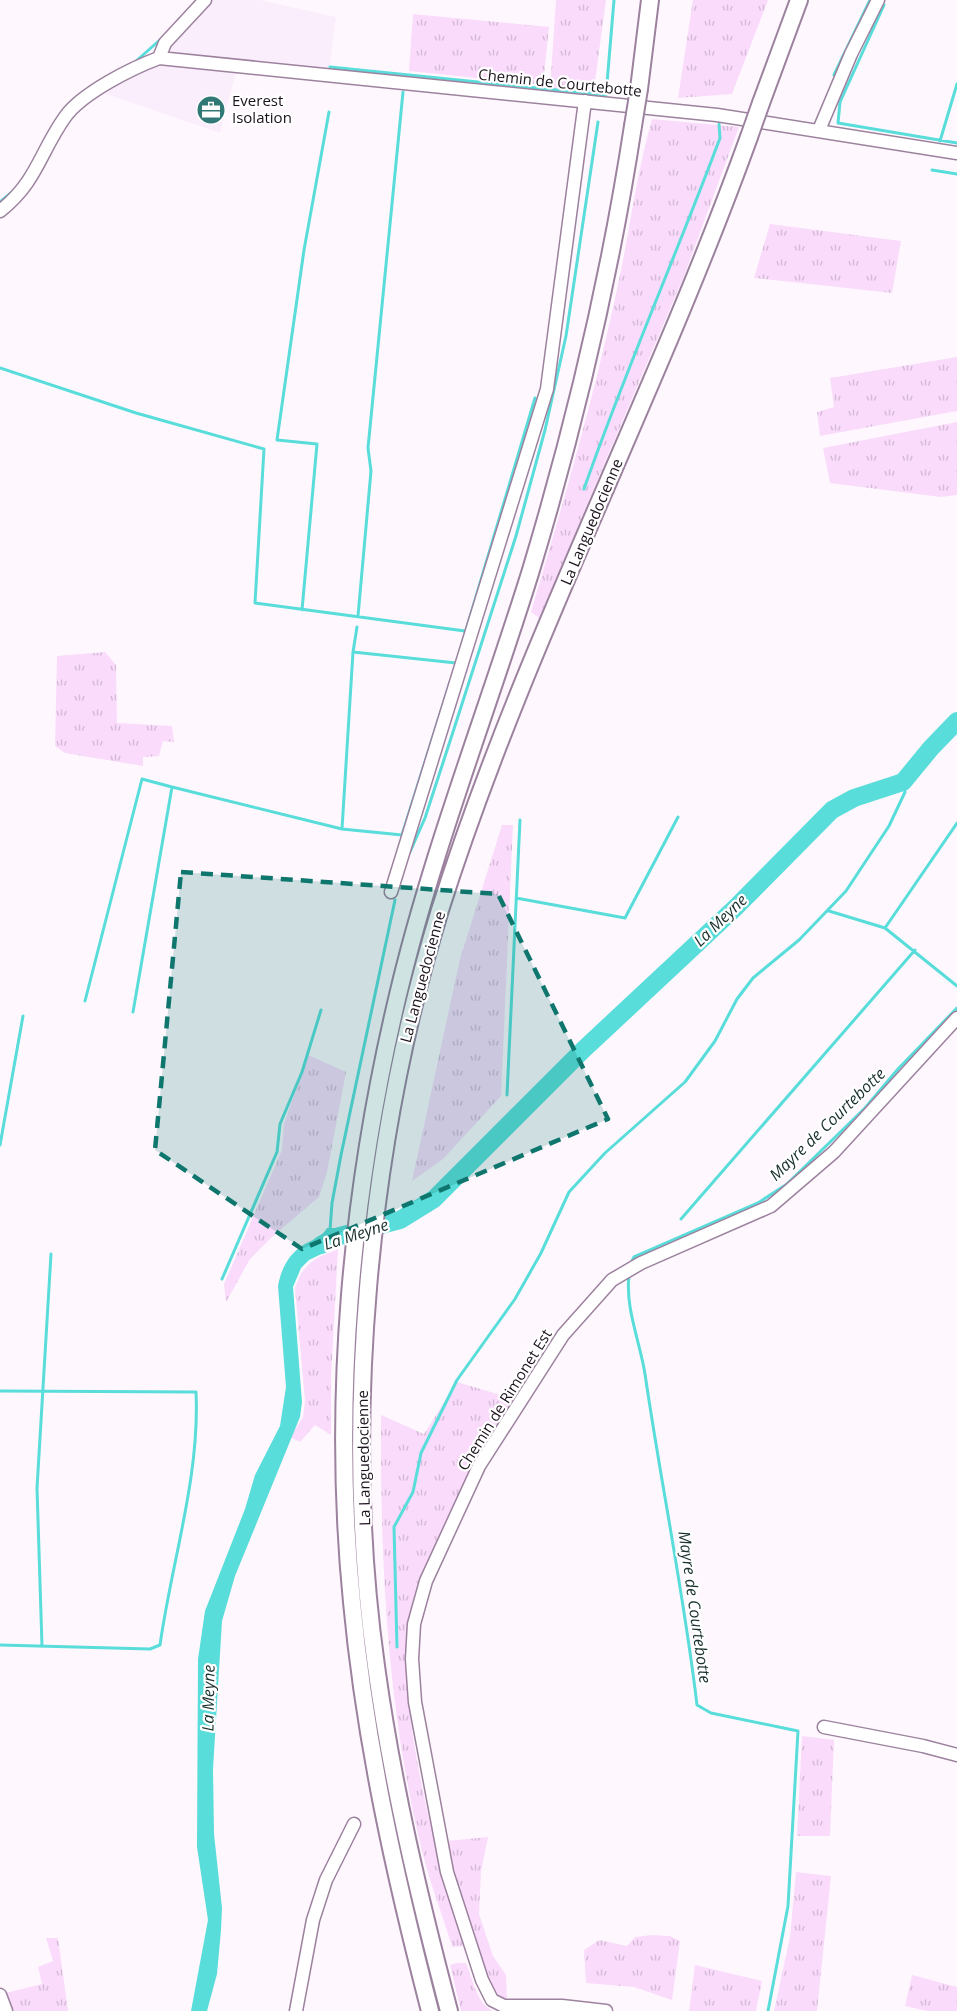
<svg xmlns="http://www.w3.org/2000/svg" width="957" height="2011" font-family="'Open Sans',sans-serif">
<defs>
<pattern id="grass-tufts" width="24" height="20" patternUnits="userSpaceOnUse" patternTransform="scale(1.5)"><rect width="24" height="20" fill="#fadbfc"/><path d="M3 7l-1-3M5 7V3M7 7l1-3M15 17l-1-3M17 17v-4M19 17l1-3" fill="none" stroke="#d6bbd8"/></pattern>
</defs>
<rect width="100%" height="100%" fill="#fef8fe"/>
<path fill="#fbeefc" d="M209,0H260L336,17L330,63L323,82L236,72L220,133L106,94L167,47Z"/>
<path fill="url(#grass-tufts)" d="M556,0H606L593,96L550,89Z
M693,0H768L732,94L678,98Z
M413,14L549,27L543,85L409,71Z
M652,119L739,127L684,276L539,618L531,612C562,507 593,401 616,294C629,236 636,176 652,119Z
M770,224L901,241L892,293L754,278Z
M957,357V411L820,436L817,412L834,407L830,378Z
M957,422V495L941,497L830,483L823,448Z
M105,652L116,665L117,723L172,726L174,742L163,741L159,756L143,757V766L65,753L55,746L57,656Z
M502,825H513L501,1096L443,1159L412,1181L460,959Z
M308,1055L346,1072L327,1172L319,1197L273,1236L250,1259L226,1302L224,1284L282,1150L284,1124Z
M338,1249L331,1377V1435L315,1425L300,1442L290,1437L303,1417L305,1401L295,1288C304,1262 314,1259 338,1249Z
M457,1382L514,1399C485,1447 458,1493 436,1543C430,1556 422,1570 417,1585C386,1688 435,1843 463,1946L452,1947C443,1915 430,1884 422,1851C387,1709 380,1561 381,1415L424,1434Z
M802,1736L834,1740L830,1836H797Z
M488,1837L481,1872L479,1914L493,1956L506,1975L507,2001L492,1990L486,1979L455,1883L446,1841Z
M796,1872L831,1876L817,2011H774L790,1937Z
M652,1935L670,1936L680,1941L672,2000L634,1987L586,1983L584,1950L599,1940L627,1946L635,1937Z
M46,1938H58L68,2011H10L6,1993L42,1984L38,1967L53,1961Z
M457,1963H466C473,1979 476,2003 493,2011H461L450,1965Z
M695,1965L762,1981L756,2011H689Z
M912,1975L957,1987V2011H927L905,2006Z"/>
<path fill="#58ddda" d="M327,1228H343L342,1244L309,1260L301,1268L293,1287L302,1402L300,1417L235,1576L222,1621L213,1769L214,1834L222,1908L221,1930L217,1974L207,2011H191L208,1920L197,1847L198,1659L205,1611L245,1509L255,1475L280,1426L286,1387L278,1286C281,1269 289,1253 305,1244C314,1239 322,1237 327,1228Z"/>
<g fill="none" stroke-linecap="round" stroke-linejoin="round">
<path stroke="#58ddda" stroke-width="3" d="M884,5L840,102L838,123L957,143
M135,62L161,39
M330,67L606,95L614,0
M834,75L870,0
M940,141L957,84
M932,170L957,174
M0,202L12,192
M0,368L136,413L264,449L255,603L465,631
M584,489C625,371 676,256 720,138L719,124
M302,610L317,444L277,440L304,250L329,112
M358,616L371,471L368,448L403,92
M357,627L353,652L456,663
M456,664L535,398
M172,787L342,829L402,835L450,682
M342,829L353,652
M410,852L425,818L452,735L516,536L545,430L566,336L598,122
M516,898L625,918L678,817
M829,911L885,928L957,986
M885,928L957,823
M85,1001L142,779L172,787L133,1012
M507,1095L520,820
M0,1145L23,1016
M681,1219L915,950
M330,1230L332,1203L341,1155L395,900
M631,1263L634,1257L758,1203L787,1184L865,1108L898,1069L957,1008
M629,1275C625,1308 640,1342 645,1374C661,1484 684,1594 697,1705L711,1713L798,1731L788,1906L768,2011
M222,1279L277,1152L280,1124L302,1072L321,1010
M0,1391L196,1392C200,1477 172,1560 160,1645L150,1649L0,1645
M42,1646L37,1488L51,1254
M397,1647L394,1527L413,1492L421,1453L457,1380L515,1299L541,1253L569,1192L605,1153L685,1082L715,1041L737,999L753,978L799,940L846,891L889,826L905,792L903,782"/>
<path stroke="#58ddda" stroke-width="18" d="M321,1245L336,1237L400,1220L434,1199L583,1050L735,908L832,810L854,798L903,782L931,748L957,721"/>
<g stroke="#9c829e" stroke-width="15">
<path id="minor" d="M159,58L165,43L205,0
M819,130L851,54L878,0
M0,211C37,182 40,152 65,117C82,93 132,68 159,58L717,115L957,153
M391,892L547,389L585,101
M824,1727L923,1746L957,1755
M0,1995L6,2011
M296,2011L313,1920L326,1880L354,1824
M606,2011L562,2006H504L492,2000L482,1980L447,1872L415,1702L412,1659L414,1624L426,1581L479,1466L563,1335L612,1280L641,1263L771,1206L834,1152L957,1018"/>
</g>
<g stroke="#9c829e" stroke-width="20">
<path id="highway" d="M639,89L650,0
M761,103L799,0
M430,2011C395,1876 365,1741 352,1602C332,1400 351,1192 398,995C432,851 487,712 531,570C575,424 610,276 633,126
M449,2011C419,1897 392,1783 376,1666C342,1425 368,1143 440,910C524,645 655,398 749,137"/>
</g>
<use href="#minor" stroke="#fff" stroke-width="12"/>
<use href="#highway" stroke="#fff" stroke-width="16"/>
<g stroke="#9c829e" stroke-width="20" stroke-linecap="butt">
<path id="highway-bridge" d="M633,126L639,89
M749,137L761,103"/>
</g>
<use href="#highway-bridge" stroke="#fff" stroke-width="16"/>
</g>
<path fill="#0f766e" fill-opacity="0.2" stroke="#0f766e" stroke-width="4.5" stroke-dasharray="12 8" stroke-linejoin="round" d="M181,872L498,894L608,1119L302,1249L155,1150Z"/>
<defs>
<g id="office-disc" transform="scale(1.5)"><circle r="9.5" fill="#307977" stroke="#fff"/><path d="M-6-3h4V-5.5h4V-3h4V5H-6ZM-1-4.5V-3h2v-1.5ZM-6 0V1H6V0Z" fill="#fff"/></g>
</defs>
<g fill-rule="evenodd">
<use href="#office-disc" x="211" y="110"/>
</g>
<g text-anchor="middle" stroke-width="4.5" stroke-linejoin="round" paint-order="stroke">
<g font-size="15" fill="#1c121d" stroke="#fff">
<text transform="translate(560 83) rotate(6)" y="5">Chemin de Courtebotte</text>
<text transform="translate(592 522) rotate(-67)" y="5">La Languedocienne</text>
<text transform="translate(423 977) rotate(-75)" y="5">La Languedocienne</text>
<text transform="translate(505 1400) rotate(-58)" y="5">Chemin de Rimonet Est</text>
<text transform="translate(364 1458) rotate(-91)" y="5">La Languedocienne</text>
</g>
<g font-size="15" fill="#1c121d" stroke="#fff" text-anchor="start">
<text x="232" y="106">Everest<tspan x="232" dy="17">Isolation</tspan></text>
</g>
<g font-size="16" font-style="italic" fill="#19302f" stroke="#fff">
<text transform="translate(720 920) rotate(-44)" y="6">La Meyne</text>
<text transform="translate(827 1124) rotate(-44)" y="6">Mayre de Courtebotte</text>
<text transform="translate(356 1234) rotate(-18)" y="6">La Meyne</text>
<text transform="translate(695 1607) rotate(82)" y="6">Mayre de Courtebotte</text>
<text transform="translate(208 1698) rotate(-89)" y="6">La Meyne</text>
</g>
</g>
</svg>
